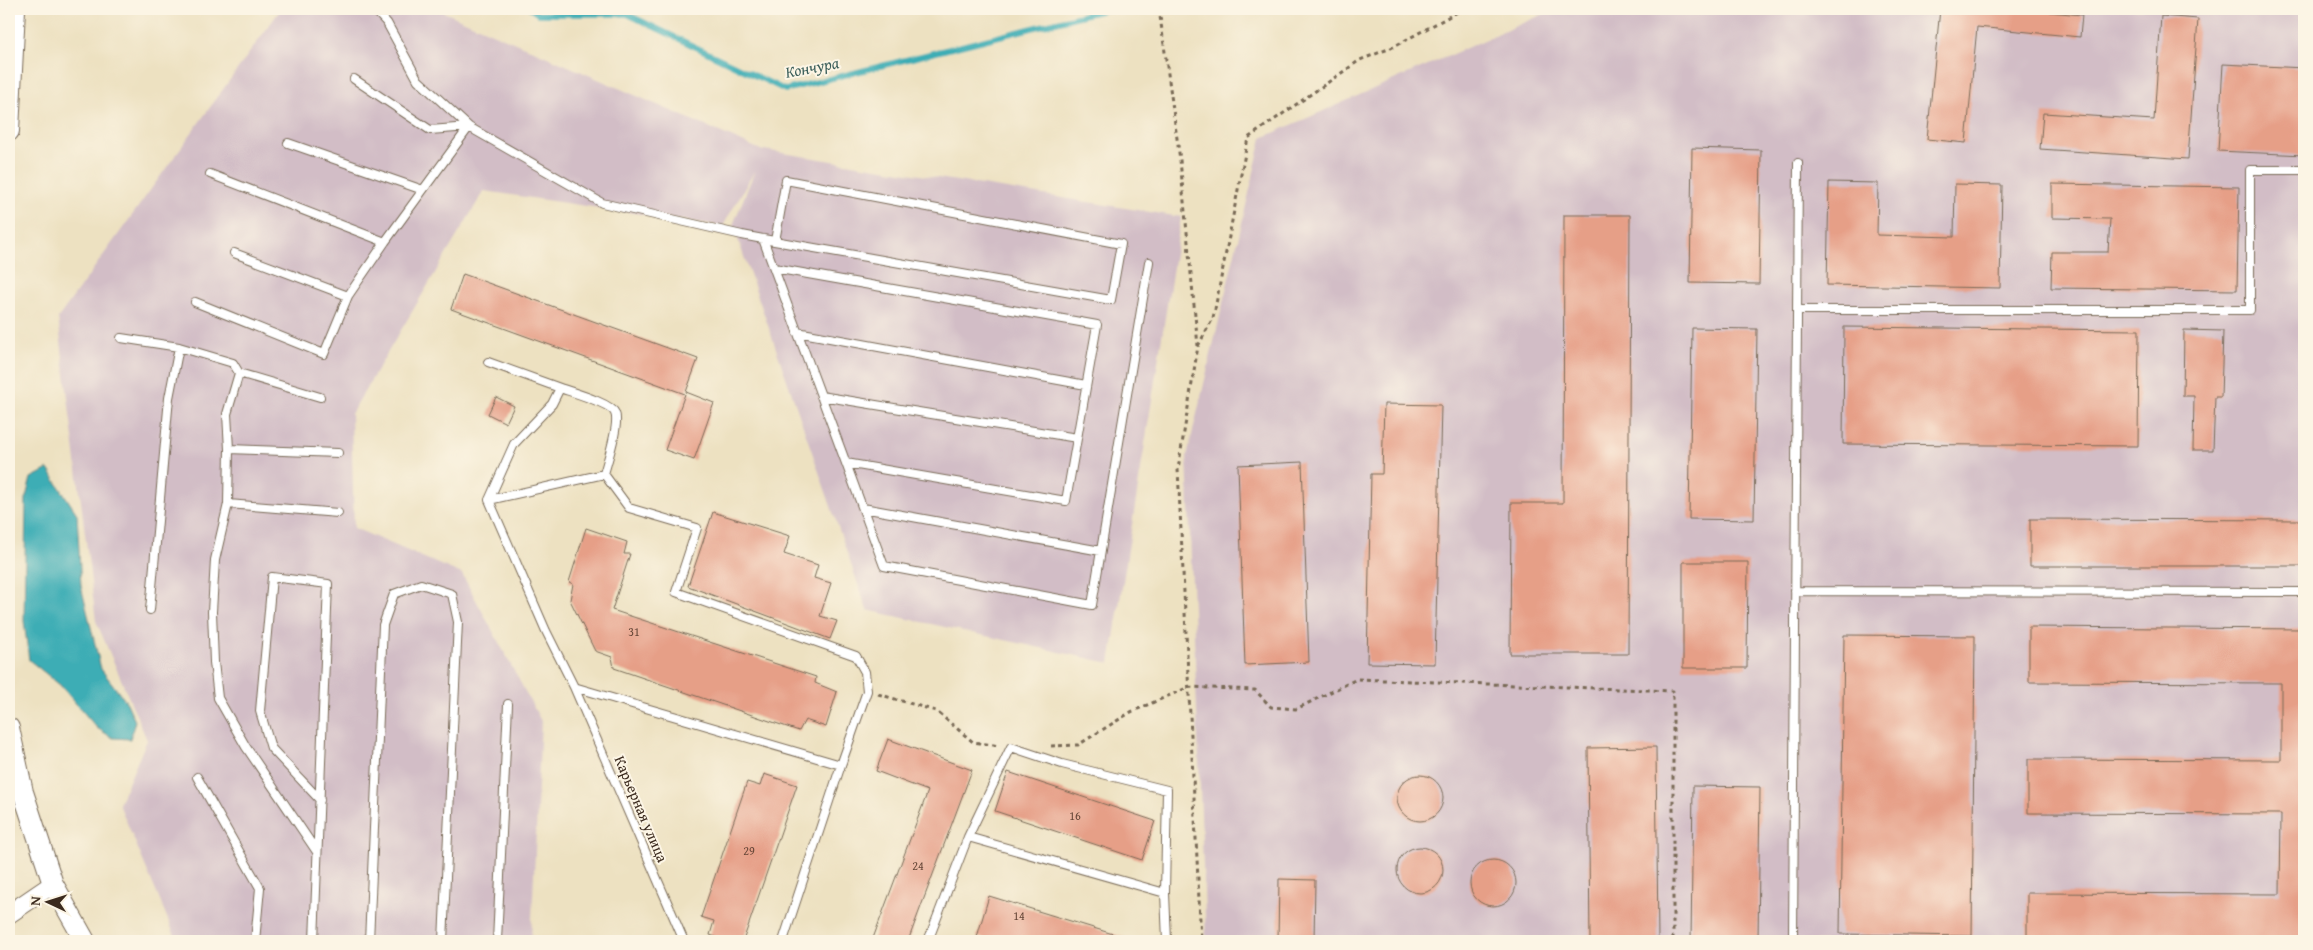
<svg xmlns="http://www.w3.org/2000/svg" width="2313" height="950" font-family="'Gentium Book Plus',serif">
<rect width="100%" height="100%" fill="#fcf5e5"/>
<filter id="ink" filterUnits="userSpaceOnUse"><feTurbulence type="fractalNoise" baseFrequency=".02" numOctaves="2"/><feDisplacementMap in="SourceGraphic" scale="10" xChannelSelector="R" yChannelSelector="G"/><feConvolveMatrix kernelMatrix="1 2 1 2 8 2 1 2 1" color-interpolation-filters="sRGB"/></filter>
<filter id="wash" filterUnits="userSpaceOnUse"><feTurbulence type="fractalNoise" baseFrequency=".0096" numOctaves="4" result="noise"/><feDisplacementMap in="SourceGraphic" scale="20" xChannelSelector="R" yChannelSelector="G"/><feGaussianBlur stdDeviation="1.12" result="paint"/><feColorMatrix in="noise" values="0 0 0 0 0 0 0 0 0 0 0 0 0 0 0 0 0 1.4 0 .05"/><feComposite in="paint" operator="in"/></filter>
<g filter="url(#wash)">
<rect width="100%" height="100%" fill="#ede1c1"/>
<path fill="#d2bdc6" d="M281,9H437L763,151L764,150L1181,217L1110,663L867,610L733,225L755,170L723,226L484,191L351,414L354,528L462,574L541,721L531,941H177L119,804L147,740L96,621L58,318Z
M1555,9H2304V941H1206L1187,456L1262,138Z"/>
<path fill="#3cadb5" stroke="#3c6c6a" d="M48,469L77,514L81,586L101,669L127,703L135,721L130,739L113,738L97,728L60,685L29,660L24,621L26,497L31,478Z"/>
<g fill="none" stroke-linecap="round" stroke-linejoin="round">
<path stroke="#3cadb5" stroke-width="5.5" d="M531,9L538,14H627L785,90L1108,9"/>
</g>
<g id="blocks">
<path fill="#e69f87" d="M1940,9H2016L2082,15L2080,37L1977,27L1966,143L1927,139Z
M2161,16L2198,19L2188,159L2040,149L2043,113L2154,120Z
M2223,64L2304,68V155L2218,151Z
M1692,148L1761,150L1759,284L1690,283Z
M1829,182L1878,183L1877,235L1954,237L1955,184L2002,185L2000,288L1827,285Z
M2052,184L2239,187L2237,290L2051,288L2052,252H2108L2110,219L2052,218Z
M1564,215H1630L1628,654H1510L1511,503H1563Z
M463,274L698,359L686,392L714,403L694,460L665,450L685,394L451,309Z
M1844,327L2139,330L2138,446L1843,444Z
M1692,328L1757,329L1754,520L1689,519Z
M2184,330L2223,331L2221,397H2215L2213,450H2193L2194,396H2183Z
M496,397L514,406L506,423L488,414Z
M1384,404L1441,405L1435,664L1367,663L1371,474H1382Z
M1302,462L1309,662L1245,665L1238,465Z
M713,512L790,536L784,554L818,565L814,578L831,583L820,616L837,621L830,639L688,586Z
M2030,519L2304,520V566H2030Z
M586,528L627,542L624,554H630L612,610L816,677L815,683L837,692L826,727L805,720L799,731L614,668L612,657L595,651L570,600L573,584L569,582Z
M1683,562H1748L1747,668H1683Z
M2029,627L2304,629V941H2027V893L2280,894L2281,814L2028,813V759L2281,760V683L2029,682Z
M1844,635L1975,636L1972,936L1840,934Z
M888,739L972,770L908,941H872L928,791L876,771Z
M1656,747L1658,941H1590L1588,748Z
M1008,772L1155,821L1142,860L995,811Z
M764,774L797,785L743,941H727L710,935L714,921L701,917L747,782L760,786Z
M1397 798a23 23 0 1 1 46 0a23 23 0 1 1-46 0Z
M1693,786L1760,787L1758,941H1691Z
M1397 870a23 23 0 1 1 46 0a23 23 0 1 1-46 0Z
M1470 883a23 23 0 1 1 46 0a23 23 0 1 1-46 0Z
M1279,879L1315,880L1314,941H1278Z
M989,896L1126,938L1125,941H993L977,937Z"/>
</g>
</g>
<g filter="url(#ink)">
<use href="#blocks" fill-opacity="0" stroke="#796a57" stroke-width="1"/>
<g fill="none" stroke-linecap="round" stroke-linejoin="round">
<g stroke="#796a57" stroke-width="10">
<path id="service" d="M374,9L387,23L418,80L469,127L602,203L742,235L763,239L1111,300L1121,244L786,180L775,241
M354,79L430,130L469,127
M288,143L423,190
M210,174L385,242
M763,239L884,566L1092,605L1149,262
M234,253L348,296
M774,268L1097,325L1066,501L846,463
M195,302L324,354L348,296L385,242L469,127
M1797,310H2250V170H2304
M797,332L1086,385
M121,338L179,347
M488,362L560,388L552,404L514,444L489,500L546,631L574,687L841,765L783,941
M239,373L320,397
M560,388C571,392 611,403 615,413C620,424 607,462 604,474
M821,396L1077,438
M229,449L338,453
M489,500L604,474L629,508L697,528L676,592L856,656L865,672L867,691L841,765
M228,504L338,513
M863,508L1101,551
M1795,591L2304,592
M150,610L169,398L179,347L233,363L239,373L227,414L229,449L228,504L215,560L212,612L214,662L218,698L246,747L317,852
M574,687L684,941
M197,777L260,888L255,941
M968,837L1165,893
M314,941C319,822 323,703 328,584L272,577L260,711L271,748L320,800
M369,941L383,625L394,594L421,584L452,594L458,622L443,941
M497,941L508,704
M928,941L968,837L1011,747L1062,764L1167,790L1165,893L1167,941
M1793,941L1798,163"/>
</g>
<g stroke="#796a57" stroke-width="20">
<path id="tertiary" d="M9,914L53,884"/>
</g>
<g stroke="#796a57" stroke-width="22">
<path id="secondary" d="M9,131L15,9
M9,728L23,792L53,884L85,941"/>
</g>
<path stroke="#796a57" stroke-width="3" stroke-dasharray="4 4" stroke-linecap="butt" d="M1159,9L1180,160L1198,346L1178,469L1201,941
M1198,346L1213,318L1215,309L1248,138L1360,60L1391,48L1463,9
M878,694L936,711L973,742L1000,746
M1051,746L1078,745L1131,712L1189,687L1255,690L1271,707L1296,709L1357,679L1673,691V941"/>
<use href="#service" stroke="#fff" stroke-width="8"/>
<use href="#tertiary" stroke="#fff" stroke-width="18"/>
<use href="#secondary" stroke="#fff" stroke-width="20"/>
</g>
</g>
<g text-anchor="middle" stroke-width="4" stroke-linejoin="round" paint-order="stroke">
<g font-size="12" fill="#664738">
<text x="634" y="636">31</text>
<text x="1075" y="820">16</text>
<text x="749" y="855">29</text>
<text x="918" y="870">24</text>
<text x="1019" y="920">14</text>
</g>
<g font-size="15" fill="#3b2a1e" stroke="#fcf5e5">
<text transform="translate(641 809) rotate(67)" y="5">Карьерная улица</text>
</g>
<g font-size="16" font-style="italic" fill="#3b5e5a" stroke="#fcf5e5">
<text transform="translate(812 67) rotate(-11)" y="6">Кончура</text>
</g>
</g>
<rect width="2313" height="950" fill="none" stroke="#fcf5e5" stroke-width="30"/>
<g transform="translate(48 902) rotate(274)" stroke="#fcf5e5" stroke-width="4" paint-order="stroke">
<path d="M0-4L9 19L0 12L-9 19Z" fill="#3b2a1e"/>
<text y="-8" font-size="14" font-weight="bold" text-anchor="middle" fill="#3b2a1e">N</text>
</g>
</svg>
